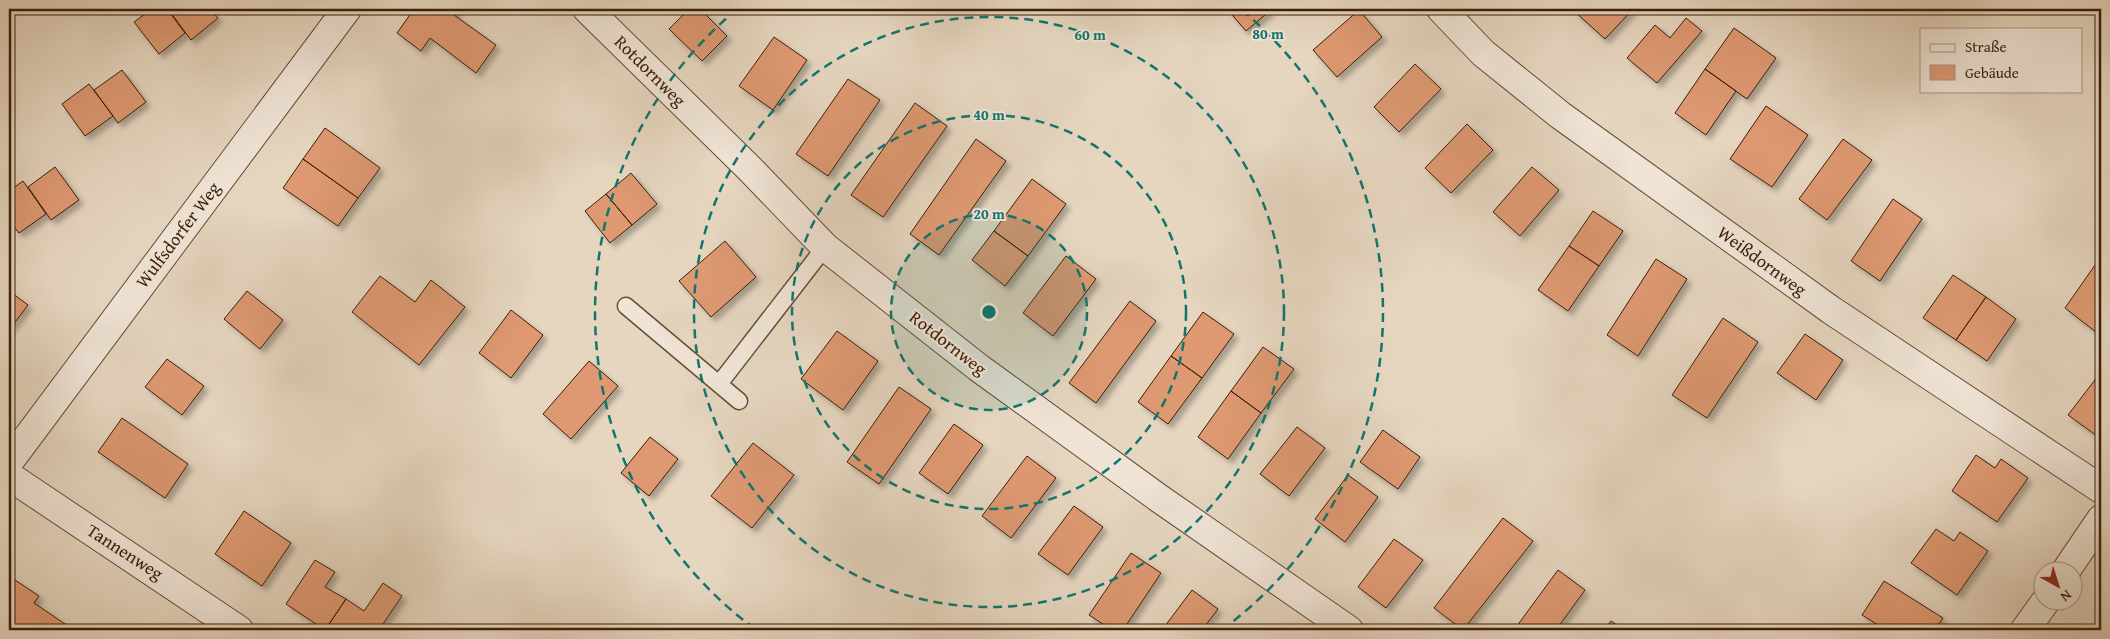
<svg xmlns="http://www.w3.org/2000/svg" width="2110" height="639" font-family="'Gentium Book Plus',serif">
<defs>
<filter id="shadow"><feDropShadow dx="4.5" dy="4.5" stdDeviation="2.5" flood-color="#0004"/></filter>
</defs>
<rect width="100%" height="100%" fill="#e6d6c0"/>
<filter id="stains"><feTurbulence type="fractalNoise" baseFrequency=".004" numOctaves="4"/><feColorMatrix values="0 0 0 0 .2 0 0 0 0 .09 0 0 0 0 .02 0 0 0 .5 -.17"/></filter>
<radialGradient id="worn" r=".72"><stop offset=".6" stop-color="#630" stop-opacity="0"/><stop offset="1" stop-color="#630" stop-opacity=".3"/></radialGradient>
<path fill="#de9972" stroke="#3b1e07" filter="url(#shadow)" d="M152,9H167L185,33L159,54L134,22Z
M168,9H210L218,18L191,40Z
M414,9H458L454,15L496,45L476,73L430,38L421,51L397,33Z
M689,9H700L727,36L702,61L669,29Z
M1227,9H1272L1246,31Z
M1575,9H1633L1605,39L1574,11Z
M1359,10L1382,37L1337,77L1313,50Z
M1686,18L1702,31L1657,83L1627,58L1655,25L1670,38Z
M1734,28L1776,58L1747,99L1705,69Z
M774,37L807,60L773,110L739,86Z
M1415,64L1441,89L1399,132L1374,107Z
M1705,69L1736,91L1706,135L1675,113Z
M122,70L146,102L118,123L94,90Z
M848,79L880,100L828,176L796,154Z
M89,84L113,116L85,136L62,104Z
M915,103L947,126L883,217L851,195Z
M1766,106L1808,135L1772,187L1730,159Z
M1467,124L1493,150L1451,193L1425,168Z
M325,128L380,168L358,198L303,159Z
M976,139L1006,161L939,255L910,234Z
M1843,139L1872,160L1827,220L1799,199Z
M303,159L358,198L338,226L283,188Z
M55,167L79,200L51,220L28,187Z
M1532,167L1559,190L1520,236L1493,212Z
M631,173L657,204L632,225L606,194Z
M1032,179L1066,204L1028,256L994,231Z
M23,181L46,214L19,233L9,220V191Z
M606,194L632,225L610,243L585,211Z
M1893,199L1922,219L1880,281L1851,261Z
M1593,211L1623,231L1599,266L1569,246Z
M994,231L1028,256L1005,286L972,260Z
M725,241L756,277L711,317L679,281Z
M1569,246L1599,266L1568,311L1538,290Z
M1066,256L1096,279L1053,336L1023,313Z
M1656,259L1687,279L1638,356L1607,335Z
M2095,265L2101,270V336L2065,308Z
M1953,275L1986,297L1956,340L1923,318Z
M380,276L415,302L431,280L465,307L419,365L352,312Z
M9,291L28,305L9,330Z
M247,291L283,320L260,349L224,319Z
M1986,297L2016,319L1987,361L1956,340Z
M1130,301L1156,321L1096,403L1069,383Z
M511,310L543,335L511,378L479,353Z
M1203,312L1234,334L1202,378L1171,356Z
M1723,318L1758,342L1707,418L1672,395Z
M837,331L878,361L843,410L801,379Z
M1805,334L1843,360L1816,400L1777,373Z
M1263,347L1294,369L1261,413L1231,391Z
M1171,356L1202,378L1168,424L1138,402Z
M167,359L204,386L182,415L145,387Z
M589,361L618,386L571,439L543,414Z
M2101,372V431L2097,436L2068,415Z
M899,387L931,409L879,484L847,462Z
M1231,391L1261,413L1228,459L1198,437Z
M122,418L188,464L165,498L98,452Z
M954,424L983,445L948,494L919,473Z
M1297,427L1325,448L1289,496L1260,474Z
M1383,430L1420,457L1398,489L1360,462Z
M650,437L678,459L649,496L621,473Z
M753,443L794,475L752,528L711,496Z
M1976,455L1995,468L2001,459L2028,478L1997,522L1952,491Z
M1027,456L1056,478L1011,538L982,516Z
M1348,475L1378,497L1345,542L1315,519Z
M1074,506L1103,527L1068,575L1038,554Z
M244,511L291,543L262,586L215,554Z
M1503,518L1533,541L1463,630L1434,608Z
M1936,529L1954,541L1960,532L1988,551L1957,595L1911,563Z
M1394,539L1423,560L1386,608L1358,587Z
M1131,553L1161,573L1123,630H1112L1089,615Z
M315,560L335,572L325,587L346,599L325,630L286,604Z
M1558,570L1585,590L1556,630H1514Z
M9,576L39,596L34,603L71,628L69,630H9Z
M1884,581L1943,618L1935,630H1886L1862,615Z
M383,583L402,596L379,630H325L346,599L364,611Z
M1192,590L1218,609L1202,630H1162Z
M1611,621L1624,630H1604Z"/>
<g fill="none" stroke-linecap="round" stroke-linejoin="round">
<g stroke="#664c35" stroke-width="19">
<path id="lane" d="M626,306L739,401
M719,384L825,247"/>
</g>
<g stroke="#664c35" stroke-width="30">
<path id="street" d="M587,9L750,169L825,247L979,368L1160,499L1349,630
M1441,9L1483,53L1560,115L1831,310L2101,489
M9,462L347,9
M9,476L239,630
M2065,572L2101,519
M2025,630L2045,602"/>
</g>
<use href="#lane" stroke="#efe4d6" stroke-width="16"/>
<use href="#street" stroke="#efe4d6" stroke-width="28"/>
</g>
<circle cx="989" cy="312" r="98" fill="#0f766e" fill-opacity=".12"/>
<g fill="none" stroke="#0f766e" stroke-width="2.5" stroke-dasharray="9 6">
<circle cx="989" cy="312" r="98"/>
<circle cx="989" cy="312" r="197"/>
<circle cx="989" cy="312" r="295"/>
<path d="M755 629A394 394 0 0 1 736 10M1242 10A394 394 0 0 1 1223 629"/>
</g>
<g text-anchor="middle" stroke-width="4" stroke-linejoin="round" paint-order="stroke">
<g font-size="18" fill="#3b1e07" stroke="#efe4d6">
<text transform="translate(650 71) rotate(45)" y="6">Rotdornweg</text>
<text transform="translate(178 235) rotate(-53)" y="6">Wulfsdorfer Weg</text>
<text transform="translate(1762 261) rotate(36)" y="6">Weißdornweg</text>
<text transform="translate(948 343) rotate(38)" y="6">Rotdornweg</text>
<text transform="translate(125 552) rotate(33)" y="6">Tannenweg</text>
</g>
</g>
<circle cx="989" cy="312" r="8" fill="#0f766e" stroke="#efe4d6" stroke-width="2.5"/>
<g font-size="15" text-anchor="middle" font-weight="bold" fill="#0f766e" stroke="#efe4d6" stroke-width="4" stroke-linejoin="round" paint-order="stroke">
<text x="1268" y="39">80 m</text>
<text x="1090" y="40">60 m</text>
<text x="989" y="120">40 m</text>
<text x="989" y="219">20 m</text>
</g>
<rect width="2110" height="639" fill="none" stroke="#e6d6c0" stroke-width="30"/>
<rect x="10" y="10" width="2090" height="619" fill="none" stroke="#3b1e07" stroke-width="2.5"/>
<rect x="15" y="15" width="2080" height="609" fill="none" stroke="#3b1e07"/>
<rect x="1920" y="28" width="162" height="65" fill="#efe4d6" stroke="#a79583"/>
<rect x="1930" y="44" width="25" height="8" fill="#efe4d6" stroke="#a79583"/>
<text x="1965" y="52" font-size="15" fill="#3b1e07">Straße</text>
<rect x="1930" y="65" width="25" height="15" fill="#de9972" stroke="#a79583"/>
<text x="1965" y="78" font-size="15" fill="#3b1e07">Gebäude</text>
<g transform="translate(2058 586) rotate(141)"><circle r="24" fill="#efe4d6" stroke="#a79583"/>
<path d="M0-4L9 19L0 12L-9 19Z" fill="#8f2418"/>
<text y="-8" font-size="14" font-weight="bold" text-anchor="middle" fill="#3b1e07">N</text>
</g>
<rect width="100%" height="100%" filter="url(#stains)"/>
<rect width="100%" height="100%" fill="url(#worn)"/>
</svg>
